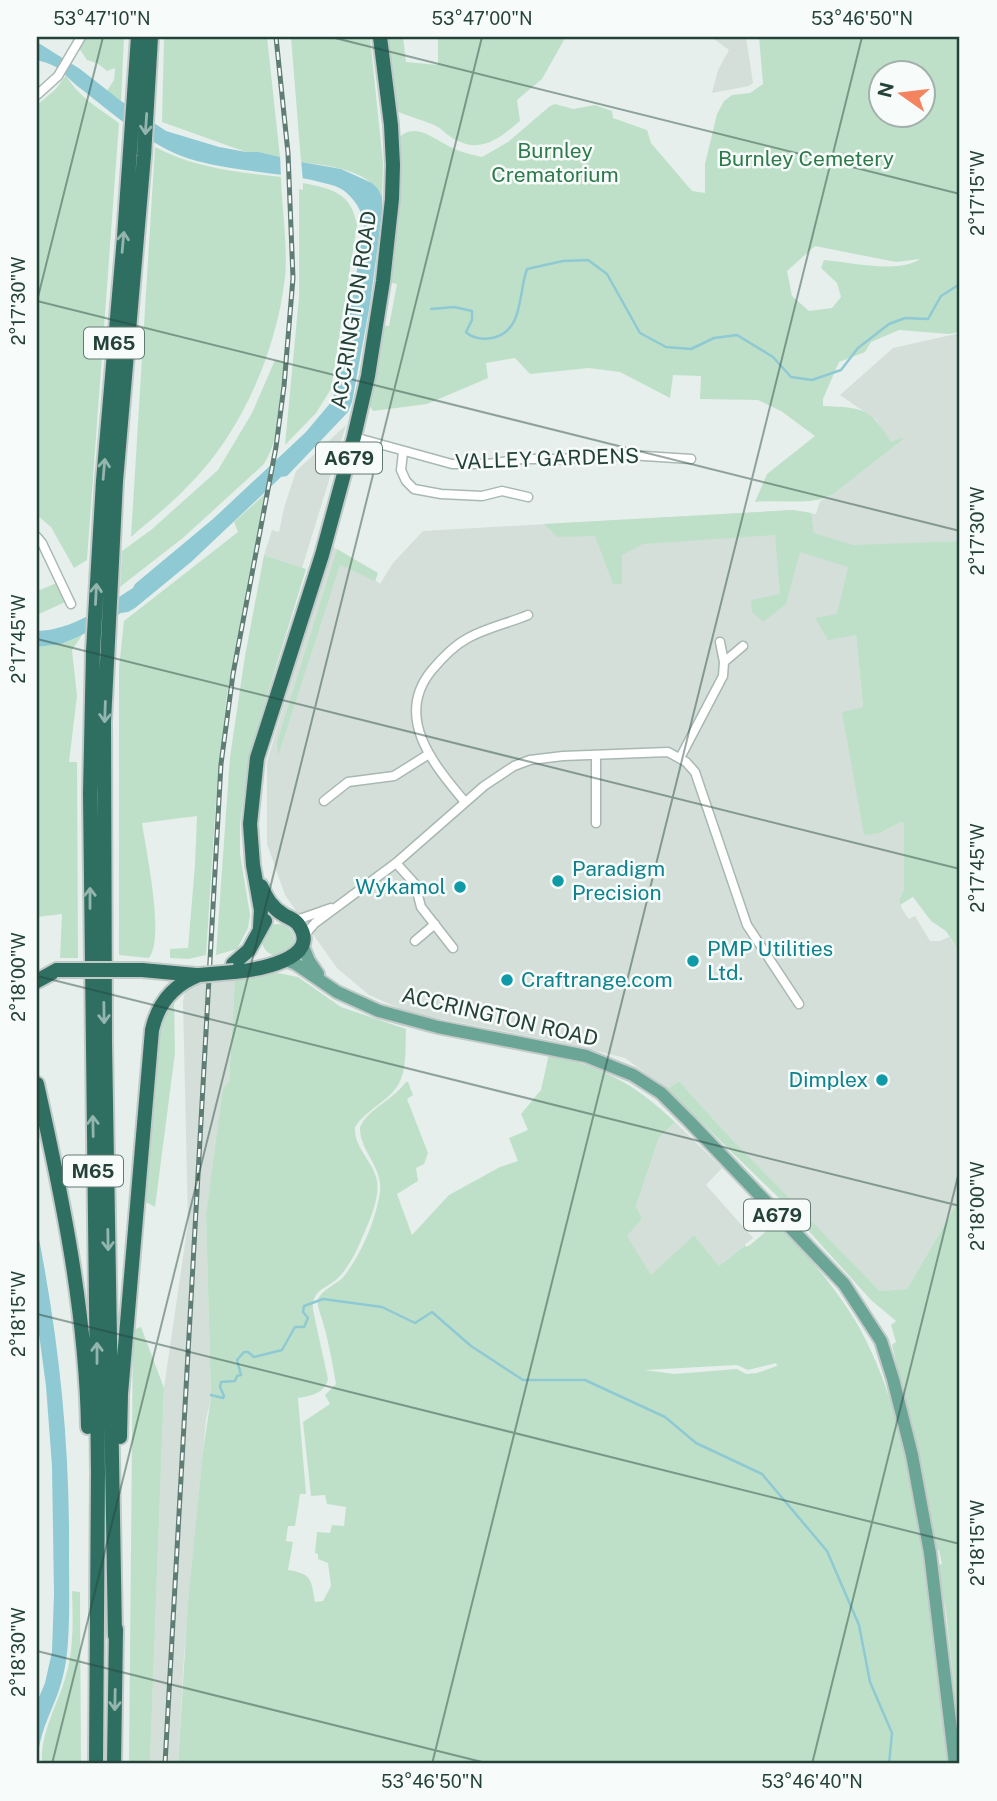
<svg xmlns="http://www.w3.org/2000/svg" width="997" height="1801" font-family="'Public Sans',sans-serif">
<rect width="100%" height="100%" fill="#e6efeb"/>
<path fill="#d4dfda" d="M711,37H746L753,83L749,86L712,93L718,70L729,50Z
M960,333V541L869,545L856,635L863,708L842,712L880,833L901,822L904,823V889L899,900L902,909L909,919L915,916L930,941H940L949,937L960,953V1198L907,1289L880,1291L723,1130L679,1081L667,1089L625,1058L555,1041L410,1013L369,995L337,968L285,895L267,844V762L331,545L380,584L393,563L423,531L793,510L816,514L820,501L832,495L903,440L901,438L891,443L876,420L840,395L893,348Z
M346,425L302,568L264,555L272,530L279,532L284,508L296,471Z
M235,976L229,1082L223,1104L206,1215L211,1398L206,1420L184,1656L178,1764H150L164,1388L188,1223L183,1001L186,989L204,979Z
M675,1122L722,1168L706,1185L753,1238L719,1266L694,1235L651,1276L626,1236L642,1219L636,1206L659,1138Z"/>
<path fill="#bfe0c8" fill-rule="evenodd" d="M84,37H124L121,101L107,91L114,80L115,68L107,71L97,63L87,60L79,48Z
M164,37H267L280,157L259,152H246L162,122Z
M291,37H370L383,163L382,197C369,169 329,166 301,162Z
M387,37H403L406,62L438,65V37H570L565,38L542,79L517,100L520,121C501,137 482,154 456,140C449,137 444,131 438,127C425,120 409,117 396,111L392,100Z
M759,37H960V332L949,334L899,330L871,342L865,352L839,362L823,399V406C864,408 869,407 891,442L901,438L904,439L832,495C810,506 781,499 755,502L767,474L815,436L781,411L758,400L700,399L701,376L673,375L670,398L620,372L589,368L530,374L515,358L486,363L488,378L427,404L373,411L367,402L380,325L389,326L397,284L386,282L395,141C412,122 427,134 445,144C456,151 469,154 482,157L508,142L550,106L555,104L573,109L595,105L612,111L613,118L647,130L651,143L692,191L705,193V164L717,114L724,101L732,95L750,93L763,84ZM881,74H923V116H881ZM815,246L896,262L920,259C899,274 849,262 824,260L821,268L837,283L841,297L832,308L809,311L792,296L787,271Z
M66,75C77,96 100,109 119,123L87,560L74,568L51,527L37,515V105L56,89Z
M155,147C194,168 237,172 281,177C282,208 288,248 285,278C276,353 241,434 187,487C170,505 149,521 131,537Z
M303,183C332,189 351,192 357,225L331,389L316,413L285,445L299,297V189L303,190Z
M275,360L285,362C282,396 282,434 264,464L184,537L120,587L122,551L151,530L218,470L252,413Z
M265,494L227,694L216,801L206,955L188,959L170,958V949L188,948L195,865L197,816L142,823C146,851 165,937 149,958L119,955V668L124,621L238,532L234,522Z
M793,510L811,513L814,533L853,545L960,541V953L946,931L931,921L913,897L900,905L899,900L904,889V823L901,822L880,833L864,835L842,712L863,707L856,635L828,640L815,618L837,614L848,567L800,552L786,604L763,622L752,612L751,600L780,594L775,535L643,544L622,555V584H613L595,536L558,537L544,524Z
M337,549L378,573L375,581L340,565L278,756L277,742Z
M264,555L306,569L260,719L248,768L240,824V854L250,915L248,928L237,949L216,955L230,757L245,656Z
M57,583L65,602L37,615V591Z
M82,635L72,650L77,696L69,762H77L78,958H60L62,914L37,917V647L61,644Z
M262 940a16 16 0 1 1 32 0a16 16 0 1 1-32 0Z
M278,973L298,977L341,1007L406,1029C405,1044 407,1064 401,1079C393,1100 367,1108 355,1127C353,1147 374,1162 377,1181C380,1198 369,1222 362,1238C357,1251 350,1264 341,1275C329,1289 311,1288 313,1310L328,1379C325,1393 311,1396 298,1398L306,1494H300L295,1526H288L286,1541L293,1542L288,1570C312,1574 311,1579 315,1602L323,1601L331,1586L328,1563L318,1559V1554L315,1553L317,1532L330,1533L332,1525L344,1526L346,1507L327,1504L325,1495L311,1496L303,1422L330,1404L325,1395L336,1384C332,1361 328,1338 321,1316C319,1310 317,1305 318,1300C321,1289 339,1284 345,1275C362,1253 376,1219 380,1192C383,1166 359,1151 360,1127C369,1108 393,1100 406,1082H408L413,1095L407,1099L428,1153L424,1164L416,1168L418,1181L397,1194L412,1235L449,1195L500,1167L518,1161L509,1138L528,1130L521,1114L541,1090L549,1054C604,1068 634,1083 675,1122L659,1138L636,1206L642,1219L627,1236L651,1275L694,1235L719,1266L745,1245L746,1247L750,1245L776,1223C805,1251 839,1292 859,1327C902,1406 915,1496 926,1584C934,1644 941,1704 948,1764H178L188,1603L203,1451L211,1398L206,1215L223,1089L229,1082L235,976ZM776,1363L777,1366L757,1373L746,1374L737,1369L674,1374L645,1370L737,1365L748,1370Z
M174,997L175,1053L155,1207L144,1201L158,1024Z
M679,1081L723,1130L880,1291L907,1289L960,1198V1744L946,1612L937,1565L942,1564L939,1550H935L920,1458L892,1345L896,1342L891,1325L896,1321L871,1300L778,1197L667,1089Z
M141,1327L164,1388L150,1764H129L133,1330Z
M72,1591L80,1592L81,1764H42C40,1734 56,1708 65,1679C74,1651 73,1620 72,1591Z"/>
<path fill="#8ec9d4" d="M37,42L80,69L121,101L166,131L219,147L246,152H259L301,162L341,169L372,183L378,189L382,197V214L370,304L352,402L348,412L287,476L281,477L191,562L135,608L128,612L121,613L80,636L61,644L37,647V631C73,630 103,607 133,588L135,584L213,519L306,432L332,401L341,372L364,225C363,211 354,198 343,190C334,184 322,183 312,180C274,172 235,171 197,161C156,151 113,114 80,88C59,72 66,68 37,60Z
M37,1228C59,1341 70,1441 69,1556C69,1584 70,1613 68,1641C67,1659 64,1676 58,1693C49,1717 37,1738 38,1764L37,1702L45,1683L52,1652L54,1594L52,1466L46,1386L37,1319Z"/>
<path fill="#e6efeb" d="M280,154L301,159L303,182L281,178Z"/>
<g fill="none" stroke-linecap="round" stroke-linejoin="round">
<path stroke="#8ec9d4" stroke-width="2.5" d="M431,309L454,307L472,311V320L466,332C472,338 483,340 492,338C524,332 518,293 527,269L563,261L588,260L607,274L640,333L666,347L691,349L714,338L737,335L773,357L791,377L812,380L841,370L858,348L889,324L905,318L928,319L941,296L960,284
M211,1395L223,1398L224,1396L220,1387L221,1382L235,1381L237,1376L241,1375L237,1360L244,1352H248L254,1357L282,1350L295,1327H304L308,1318L303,1312L304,1306L323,1299L382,1307L415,1323L432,1312L471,1346L523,1380H585L665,1417L696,1443L762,1474L827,1551L859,1625L870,1682L892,1733L889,1764"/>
<g stroke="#a8b8b2" stroke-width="11">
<path id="street" d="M37,95L58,76L81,37
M354,437L452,464H488L522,459H559L629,455L691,459
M403,452L401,470L406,481L414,489L441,494L482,496L502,491L528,497
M37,537L42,543L71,604
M720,642L724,662
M680,758L723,676L724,662L743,646
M324,801L348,782L394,776L429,754
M465,802C434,765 393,717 432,670C442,658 453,646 468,638C486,628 509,623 528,615
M596,823V755
M396,863L415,884L421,907L453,948
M294,921L331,908
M303,937L315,923L396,863L484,786L514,766L530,760L563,756L668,752L686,762L695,772L747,925L799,1004
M415,941L435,924"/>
</g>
<g stroke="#c2cac8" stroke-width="16">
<path id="primary" d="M302,944L309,961L318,974
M286,960L296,964L337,992L379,1011L438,1027L586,1056L633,1075L661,1093L689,1121L844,1284L881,1341L893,1379L912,1455L930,1553L955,1764"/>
</g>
<g stroke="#c2cac8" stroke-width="18">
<path id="highway" d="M260,927L261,910L253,865L250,824L257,758L322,555L354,437L368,376L383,281L392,199L393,165L391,125L380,37
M233,964L249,950L265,921
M142,970L196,975
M234,972C254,970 324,960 298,924C294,919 289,918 284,915C272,908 267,899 261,886
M37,981L57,970
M37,1084C62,1196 86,1312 88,1427
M120,1437L121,1394L152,1030C158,1003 173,985 199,975
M115,1636L105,1043L104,722L116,481L144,156L151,37
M96,1764L98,1472L90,794L93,651L103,481L124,237L138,37
M114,1764L116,1629"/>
</g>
<use href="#street" stroke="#fff" stroke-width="8"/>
<use href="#primary" stroke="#6aa596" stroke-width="12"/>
<use href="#highway" stroke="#2f6f62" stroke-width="14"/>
<g stroke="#5f7d75" stroke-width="5">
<path id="rail" d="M165,1764L221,764L233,674L276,447L284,386L293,278L288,153L276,37"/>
</g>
<use href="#rail" stroke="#f7fbf9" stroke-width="2.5" stroke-dasharray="8" stroke-linecap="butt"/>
<g stroke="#c2cac8" stroke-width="18" stroke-linecap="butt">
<path id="highway-bridge" d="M57,970H142
M199,975L234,972"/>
</g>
<use href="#highway-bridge" stroke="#2f6f62" stroke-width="14"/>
</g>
<defs><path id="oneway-shaft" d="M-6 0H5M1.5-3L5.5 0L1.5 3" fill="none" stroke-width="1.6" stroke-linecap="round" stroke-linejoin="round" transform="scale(1.75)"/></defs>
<g stroke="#93b5ae">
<use href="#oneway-shaft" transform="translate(146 124) rotate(94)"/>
<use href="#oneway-shaft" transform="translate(123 242) rotate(-85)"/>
<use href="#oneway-shaft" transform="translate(104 469) rotate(-85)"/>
<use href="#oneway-shaft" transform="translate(96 594) rotate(-87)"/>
<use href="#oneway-shaft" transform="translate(105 712) rotate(92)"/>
<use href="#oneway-shaft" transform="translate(90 898) rotate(-90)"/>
<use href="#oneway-shaft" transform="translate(104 1013) rotate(89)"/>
<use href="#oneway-shaft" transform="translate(93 1126) rotate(-91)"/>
<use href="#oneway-shaft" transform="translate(108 1240) rotate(89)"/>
<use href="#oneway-shaft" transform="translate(97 1353) rotate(-90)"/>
<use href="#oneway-shaft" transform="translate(115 1700) rotate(91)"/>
</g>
<path fill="none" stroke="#24423a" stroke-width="2" stroke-opacity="0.45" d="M331,37L960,194M37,301L960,531M37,301L103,37M37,639L960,869M37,976L960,1206M37,1314L960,1544M37,1651L490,1764M52,1764L482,37M432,1764L862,37M812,1764L960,1168"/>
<g fill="#0f9aa8" stroke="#f7fbf9" stroke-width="2.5">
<circle cx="558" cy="881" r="7"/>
<circle cx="460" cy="887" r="7"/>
<circle cx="693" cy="961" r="7"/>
<circle cx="507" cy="980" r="7"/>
<circle cx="882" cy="1080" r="7"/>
</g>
<g text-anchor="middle" stroke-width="5" stroke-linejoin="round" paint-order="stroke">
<g fill="#f7fbf9" stroke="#637a73" stroke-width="2">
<rect x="84" y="327.5" width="60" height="31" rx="5"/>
<rect x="316" y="442.5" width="66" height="31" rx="5"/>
<rect x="63" y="1155.5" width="60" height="31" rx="5"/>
<rect x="744" y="1199.5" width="66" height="31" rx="5"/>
</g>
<g font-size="19" font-weight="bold" fill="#24423a">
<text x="114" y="350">M65</text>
<text x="349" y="465">A679</text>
<text x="93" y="1178">M65</text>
<text x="777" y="1222">A679</text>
</g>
<g font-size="21" fill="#2d7a4b" stroke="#f7fbf9">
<text x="555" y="158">Burnley<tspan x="555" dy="24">Crematorium</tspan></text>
<text x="806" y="166">Burnley Cemetery</text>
</g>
<g font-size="21" fill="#24423a" stroke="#f7fbf9">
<text transform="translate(354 310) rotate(-81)" y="7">ACCRINGTON ROAD</text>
<text transform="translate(547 459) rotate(-2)" y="7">VALLEY GARDENS</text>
<text transform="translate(500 1017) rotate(13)" y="7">ACCRINGTON ROAD</text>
</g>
<g font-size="21" fill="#0d838f" stroke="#f7fbf9" text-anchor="start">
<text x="572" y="876">Paradigm<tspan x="572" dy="24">Precision</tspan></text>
<text x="446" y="894" text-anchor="end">Wykamol</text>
<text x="707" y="956">PMP Utilities<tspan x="707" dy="24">Ltd.</tspan></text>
<text x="521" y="987">Craftrange.com</text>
<text x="868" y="1087" text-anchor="end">Dimplex</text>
</g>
</g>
<rect width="997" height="1801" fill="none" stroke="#f7fbf9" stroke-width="77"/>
<g transform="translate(902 94) rotate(284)"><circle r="33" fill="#f7fbf9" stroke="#a3b1ad" stroke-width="2"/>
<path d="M0-5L12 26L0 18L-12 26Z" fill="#f4845f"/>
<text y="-10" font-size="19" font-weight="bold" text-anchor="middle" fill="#24423a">N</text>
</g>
<rect x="38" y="38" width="920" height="1724" fill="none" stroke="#24423a" stroke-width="2.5"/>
<g font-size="18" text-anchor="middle" fill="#24423a">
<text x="102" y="25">53°47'10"N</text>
<text x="482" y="25">53°47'00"N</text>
<text x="862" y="25">53°46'50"N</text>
<text transform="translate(978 193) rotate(-90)" y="6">2°17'15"W</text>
<text transform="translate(19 301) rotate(-90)" y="6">2°17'30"W</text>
<text transform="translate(978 531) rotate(-90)" y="6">2°17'30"W</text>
<text transform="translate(19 639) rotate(-90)" y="6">2°17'45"W</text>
<text transform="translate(978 868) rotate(-90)" y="6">2°17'45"W</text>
<text transform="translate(19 977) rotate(-90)" y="6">2°18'00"W</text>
<text transform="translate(978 1206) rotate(-90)" y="6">2°18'00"W</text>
<text transform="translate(19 1314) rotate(-90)" y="6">2°18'15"W</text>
<text transform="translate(978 1543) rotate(-90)" y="6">2°18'15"W</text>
<text transform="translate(19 1652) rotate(-90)" y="6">2°18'30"W</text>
<text x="432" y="1788">53°46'50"N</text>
<text x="812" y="1788">53°46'40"N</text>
</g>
</svg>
